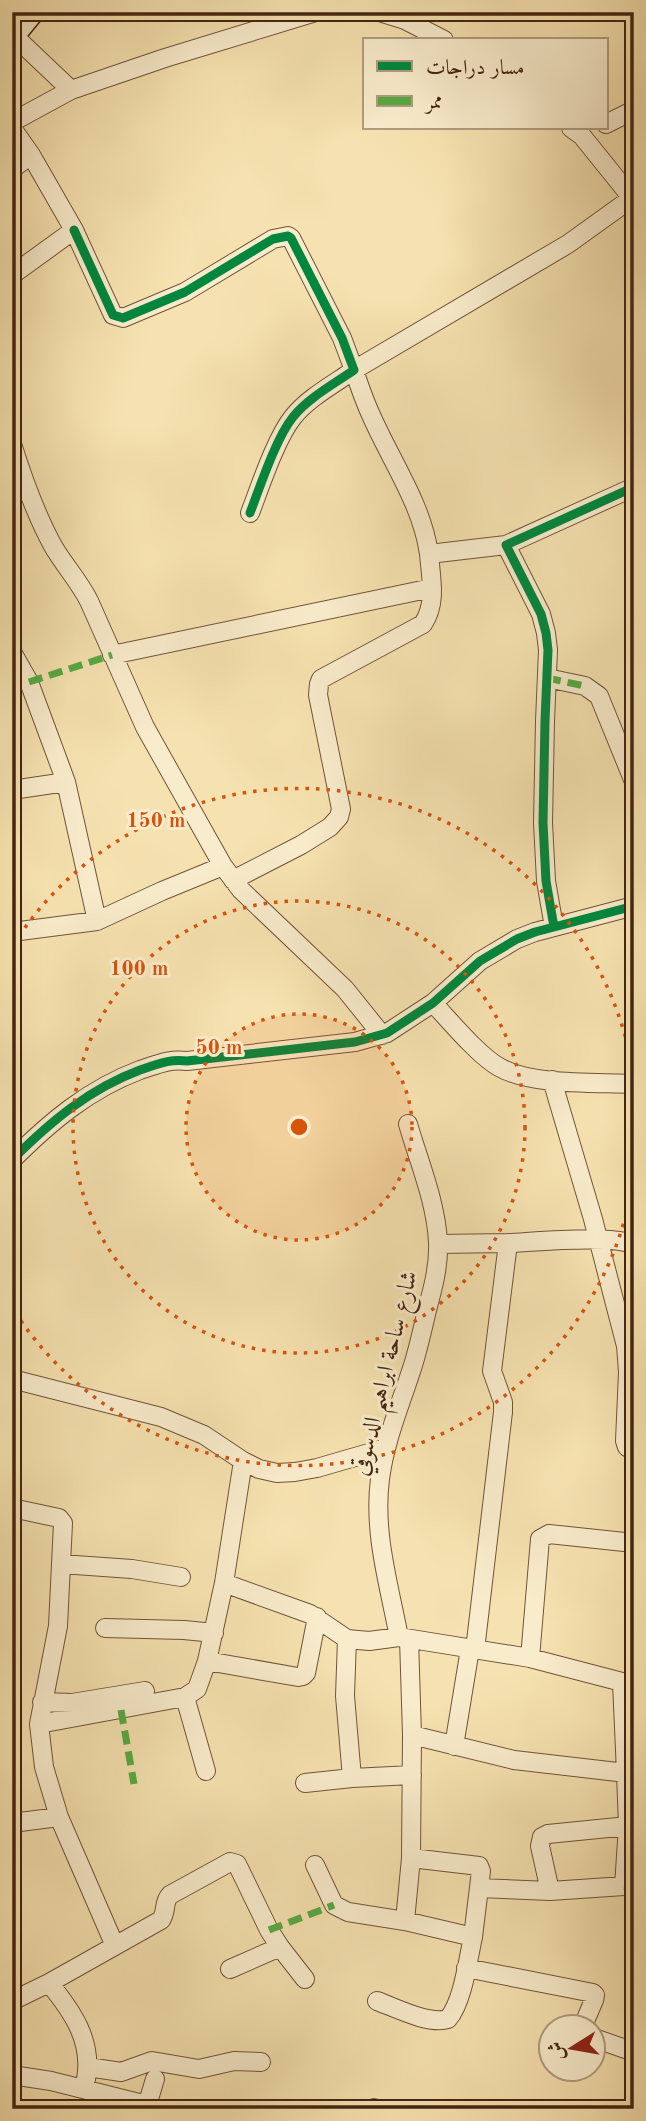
<svg xmlns="http://www.w3.org/2000/svg" width="646" height="2121" font-family="'Old Standard TT',Amiri,serif">
<rect width="100%" height="100%" fill="#f6e2b0"/>
<filter id="stains"><feTurbulence type="fractalNoise" baseFrequency=".00286" numOctaves="4"/><feColorMatrix values="0 0 0 0 .2 0 0 0 0 .09 0 0 0 0 .02 0 0 0 .5 -.17"/></filter>
<radialGradient id="worn" r=".72"><stop offset=".6" stop-color="#630" stop-opacity="0"/><stop offset="1" stop-color="#630" stop-opacity=".3"/></radialGradient>
<g fill="none" stroke-linecap="round" stroke-linejoin="round">
<g stroke="#705439" stroke-width="20">
<path id="street" d="M379,12L405,20L444,40
M12,34L71,90
M12,122L71,90L165,58L316,12
M606,124L634,110
M12,128L31,155L74,230L12,275
M571,128L582,136L632,198L634,203
M12,169L31,155
M74,230L113,315L123,318L185,292L273,239L288,236L291,238L342,338L354,370C334,384 308,398 293,417C276,438 260,487 250,513
M12,444C23,479 35,513 53,546C64,565 79,581 89,601L145,727L223,866
M429,554C422,504 391,461 371,415C364,400 359,385 354,370L568,244L632,198
M12,652L29,682L66,782L12,790
M112,655L432,588
M547,678L585,686L599,696L634,782
M66,782L97,921
M233,880L301,845L330,827L339,817L341,809L318,695L319,684L321,679L423,624C437,603 431,579 429,554L506,545
M554,927L546,881L543,823L545,721L548,650L546,633L541,614L506,545L634,487
M12,932L97,921L162,891L223,866L241,890L345,989L382,1035
M433,1003C450,1021 479,1056 499,1067C532,1086 596,1082 634,1084
M552,1080L593,1219L626,1346L628,1372L625,1441L627,1447L634,1451
M12,1160C50,1122 89,1089 140,1070C159,1064 167,1059 187,1061L355,1042L387,1033L433,1003L480,961L517,939L535,932L634,906
M508,1243C533,1242 615,1234 634,1245
M438,1244L508,1243L492,1371L503,1402V1412L475,1650
M12,1379L161,1417L204,1435L243,1461L259,1469L277,1473L295,1472L317,1468L386,1448
M12,1508L59,1518L63,1523L58,1626L39,1724L44,1767L59,1817L115,1946
M61,1564L132,1569L181,1577
M224,1583L310,1614L347,1639L369,1641L399,1637L530,1658L622,1682L634,1683
M105,1628L184,1630L214,1633
M399,1637C389,1585 373,1532 380,1479C385,1439 402,1401 414,1362C419,1345 423,1327 427,1310C433,1288 439,1266 438,1242C436,1202 419,1162 408,1124
M347,1639L345,1696L352,1778
M530,1658L540,1539L549,1534L634,1543
M207,1661L298,1677L303,1676L306,1673L317,1617
M622,1682L626,1773
M185,1697L206,1771
M42,1702L72,1703L145,1691
M39,1724L185,1697L197,1689L207,1661L224,1583L243,1461
M412,1735L514,1760L626,1773L628,1826L624,1886L550,1891L479,1888
M454,1746L470,1649
M305,1783L352,1778L412,1775
M12,1823L59,1817
M411,1858L479,1866L481,1871L473,1937
M315,1865L334,1905L348,1912L405,1921
M550,1891L540,1846L542,1837L548,1834L628,1826
M466,1968L593,1993L595,1995L594,2000L583,2026
M230,1969L280,1947
M49,1983C72,2011 93,2041 86,2079
M12,2001L49,1983L161,1920C167,1912 163,1902 170,1895L230,1862L237,1864L269,1930L280,1947L305,1979
M377,2001C396,2008 429,2025 448,2019C463,2002 468,1959 473,1937L405,1921L411,1858L412,1735L409,1639
M594,2038L634,2052
M88,2067L121,2072L152,2061L199,2069L234,2061L261,2062
M12,2075L51,2081L147,2105
M146,2109L155,2079
M374,2109V2108"/>
</g>
<g stroke="#442411" stroke-width="29">
<path id="secondary" d="M12,34L30,12"/>
</g>
<use href="#street" stroke="#f9eccc" stroke-width="18"/>
<use href="#secondary" stroke="#f9eccc" stroke-width="26"/>
<path stroke="#56aa42" stroke-width="7" stroke-dasharray="14 7" stroke-linecap="butt" d="M547,678L585,686
M29,682L112,655
M121,1710L134,1784
M624,1886L634,1887
M269,1930L334,1905"/>
<g stroke="#f9eccc" stroke-width="13">
<path id="cycleway" d="M74,230L113,315L123,318L185,292L273,239L288,236L291,238L342,338L354,370C334,384 308,398 293,417C276,438 260,487 250,513
M554,927L546,881L543,823L545,721L548,650L546,633L541,614L506,545L634,487
M12,1160C50,1122 89,1089 140,1070C159,1064 167,1059 187,1061L355,1042L387,1033L433,1003L480,961L517,939L535,932L634,906"/>
</g>
<use href="#cycleway" stroke="#00873e" stroke-width="9"/>
</g>
<circle cx="299" cy="1127" r="113" fill="#d8540c" fill-opacity=".12"/>
<g fill="none" stroke="#d8540c" stroke-width="3.5" stroke-dasharray="3.5 7">
<circle cx="299" cy="1127" r="113"/>
<circle cx="299" cy="1127" r="226"/>
<path d="M633 1183A339 339 0 0 1 13 1309M13 945A339 339 0 0 1 633 1071"/>
</g>
<g text-anchor="middle" stroke-width="6" stroke-linejoin="round" paint-order="stroke">
<g font-size="24" fill="#442411" stroke="#f9eccc">
<text transform="translate(384 1373) rotate(-76)" y="8">شارع ساحة ابراهيم الدسوقي</text>
</g>
</g>
<circle cx="299" cy="1127" r="10" fill="#d8540c" stroke="#f9eccc" stroke-width="3.5"/>
<g font-size="21" text-anchor="middle" font-weight="bold" fill="#d8540c" stroke="#f9eccc" stroke-width="6" stroke-linejoin="round" paint-order="stroke">
<text x="156" y="827">150 m</text>
<text x="139" y="975">100 m</text>
<text x="219" y="1054">50 m</text>
</g>
<rect width="646" height="2121" fill="none" stroke="#f6e2b0" stroke-width="42"/>
<rect x="14" y="14" width="618" height="2093" fill="none" stroke="#442411" stroke-width="3.5"/>
<rect x="21" y="21" width="604" height="2079" fill="none" stroke="#442411" stroke-width="2"/>
<rect x="363" y="38" width="245" height="91" fill="#f9eccc" stroke="#b19c81" stroke-width="2"/>
<rect x="377" y="61" width="35" height="10" fill="#00873e" stroke="#b19c81" stroke-width="2"/>
<text x="426" y="74" font-size="21" fill="#442411">مسار دراجات</text>
<rect x="377" y="96" width="35" height="10" fill="#56aa42" stroke="#b19c81" stroke-width="2"/>
<text x="426" y="108" font-size="21" fill="#442411">ممر</text>
<g transform="translate(572 2048) rotate(259)"><circle r="33" fill="#f9eccc" stroke="#b19c81" stroke-width="2"/>
<path d="M0-5L12 26L0 18L-12 26Z" fill="#8f2418"/>
<text y="-10" font-size="19" font-weight="bold" text-anchor="middle" fill="#442411">ش</text>
</g>
<rect width="100%" height="100%" filter="url(#stains)"/>
<rect width="100%" height="100%" fill="url(#worn)"/>
</svg>
